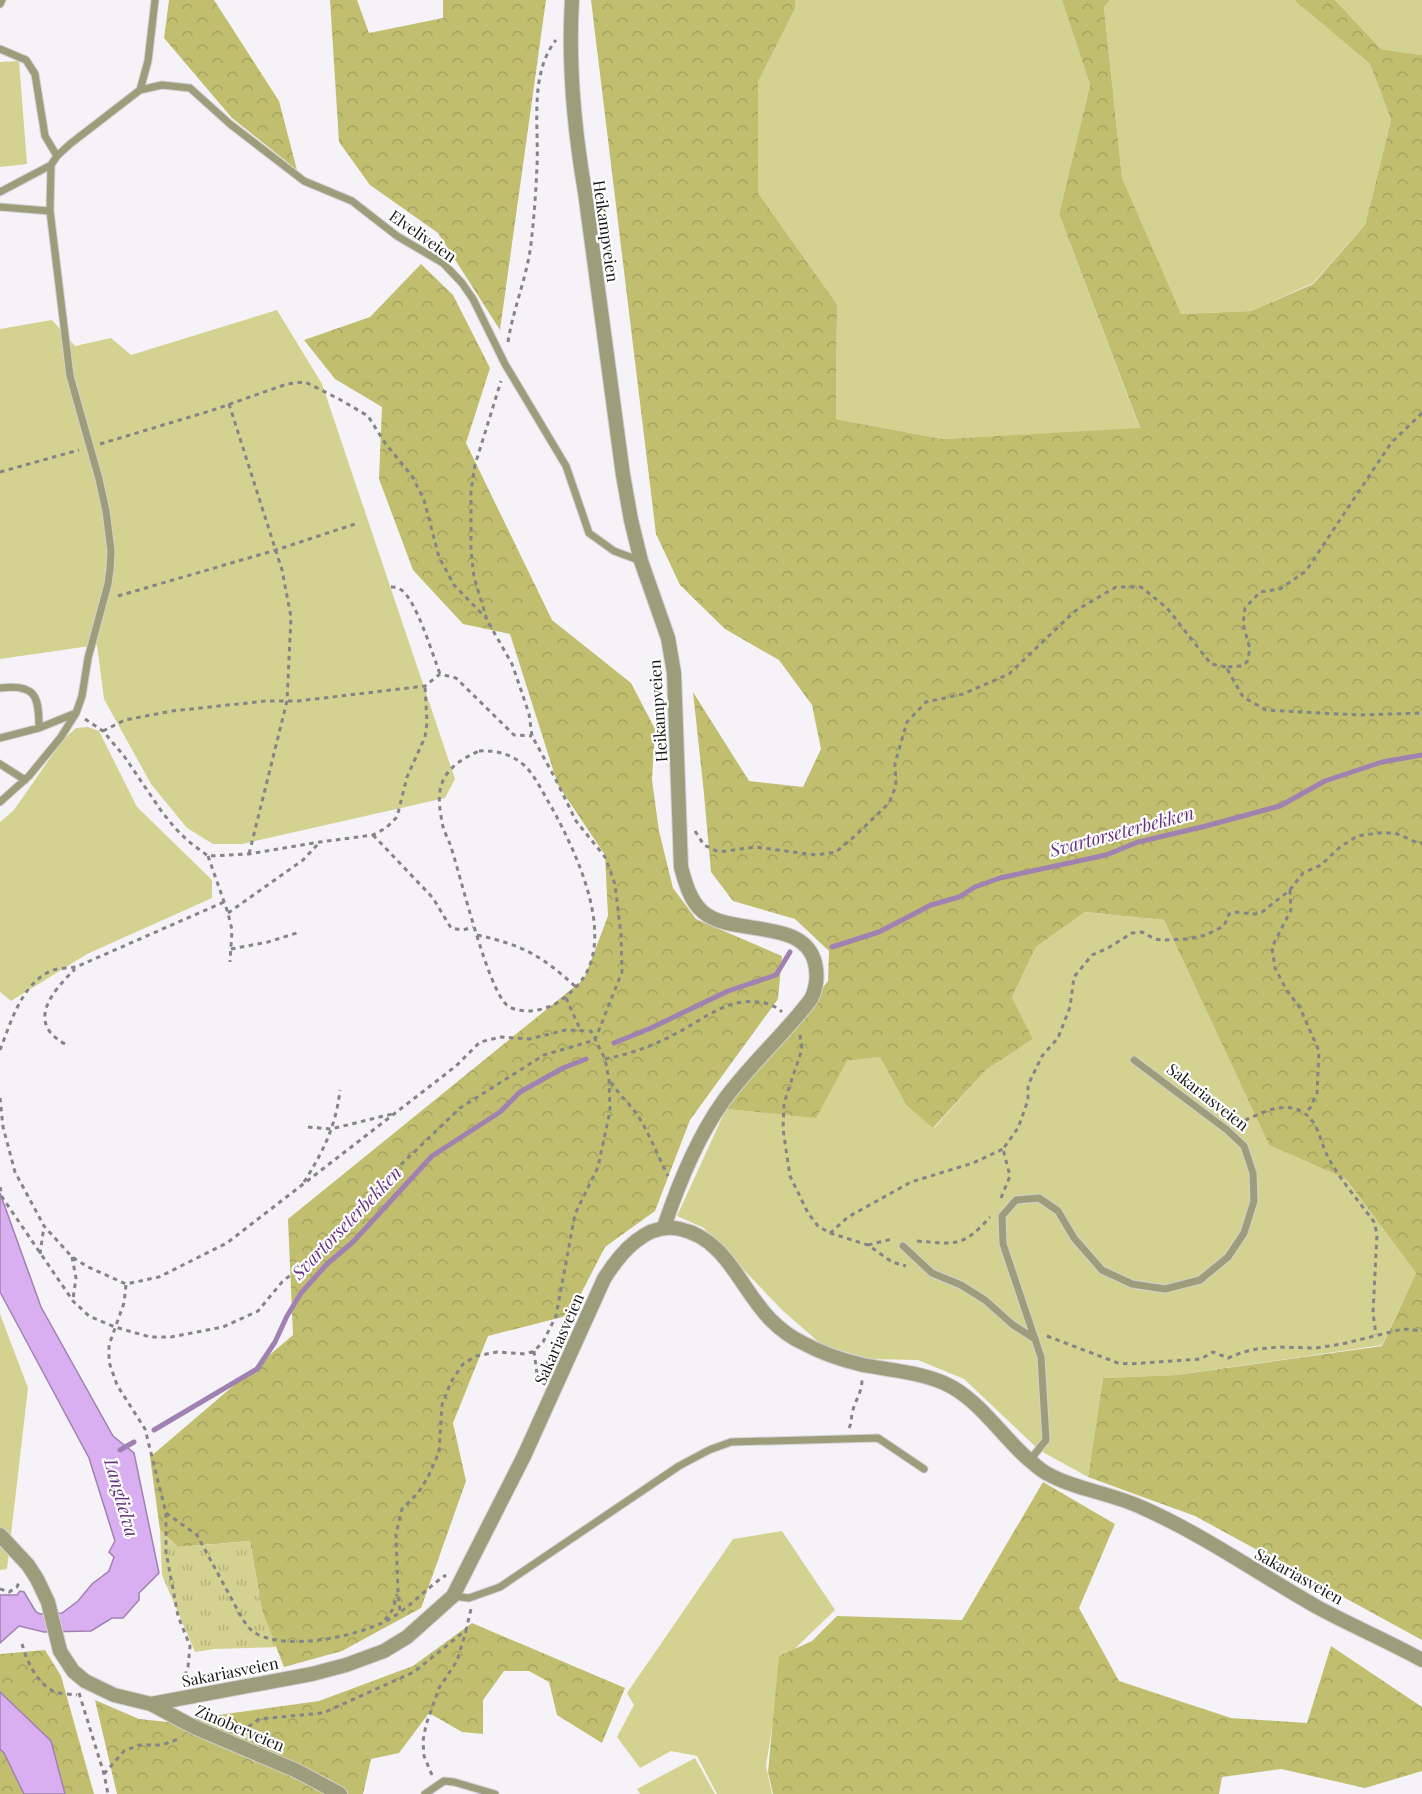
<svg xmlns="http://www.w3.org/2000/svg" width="1422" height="1794" font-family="'Playfair Display',serif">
<defs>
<pattern id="forest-crowns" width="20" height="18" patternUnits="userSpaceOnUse" patternTransform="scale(1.5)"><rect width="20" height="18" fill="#c1bf6f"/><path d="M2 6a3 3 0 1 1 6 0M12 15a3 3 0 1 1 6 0" fill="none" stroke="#a5a35f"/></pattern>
<pattern id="park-tufts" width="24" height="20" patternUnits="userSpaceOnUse" patternTransform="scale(1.5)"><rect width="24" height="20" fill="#d3d290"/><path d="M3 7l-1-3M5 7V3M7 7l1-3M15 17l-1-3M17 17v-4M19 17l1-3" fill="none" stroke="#b4b47b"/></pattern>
</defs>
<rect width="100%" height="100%" fill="#f5f3f7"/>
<path fill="#d3d290" d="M795,0H1062L1090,85L1059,214L1140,429L943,439L836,419L837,304L758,193V82L795,9Z
M1110,0H1294L1370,64L1391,120L1365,225L1313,283L1251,311L1180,314L1122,179L1104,7Z
M1335,0H1422V55L1381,49Z
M19,61L27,164L0,167V62Z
M277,310L322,384L455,779L445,798L242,844H213L187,828L151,784L104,699L97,645L0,659V329L52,320L75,346L111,338L131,355Z
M88,727L99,731L137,807L212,880V898L87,954L11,1001L0,992V822L14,810L62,741L76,728Z
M1085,912L1164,920L1269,1145L1346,1179L1416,1273L1382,1345L1177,1375L1103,1378L1088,1477L1039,1450L964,1379L918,1360L869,1359L822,1345L781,1309L704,1228L677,1216L726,1109L815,1117L847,1061L880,1057L906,1105L934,1128L986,1070L1033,1039L1012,997L1036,947Z
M0,1314L28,1388L7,1569L0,1570Z
M782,1531L835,1610L783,1660L766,1766L772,1794H717L697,1756L671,1751L640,1768L617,1737L634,1705L627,1693L733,1539Z
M695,1758L715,1794H640L637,1789Z"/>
<path fill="url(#forest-crowns)" d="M169,0H214L279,101L297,170L232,118L164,38Z
M330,0H357L369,33L443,18V0H546L500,330L438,233L370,185L339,142Z
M591,0H795V9L758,82V193L837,304L836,419L943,439L1140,428L1059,214L1090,85L1062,0H1110L1104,7L1122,178L1181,314L1251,311L1313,284L1365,225L1391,120L1370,64L1294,0H1335L1381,49L1422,55V1640L1195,1516L1088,1477L1103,1378L1177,1375L1382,1346L1416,1273L1346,1179L1269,1145L1164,920L1085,912L1036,947L1012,997L1033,1039L986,1070L933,1128L906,1105L880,1057L847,1061L816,1118L726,1109L828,981L829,951L795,919L733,901L711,872L704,794L693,692L749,781L803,787L821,749L812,705L779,660L725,629L680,585L656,534Z
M421,264L453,295L490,368L466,443L552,620L631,683L655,729L652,780L659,831L673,888L696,919L782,956L778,999L690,1120L655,1211L605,1247L570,1315L488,1336L453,1423L466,1481L421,1608L342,1651L284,1667L262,1611L250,1541L178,1547L160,1530L150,1457L293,1335L288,1219L584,979L608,916L605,855L558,785L510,634L463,624L413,570L379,479L382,407L335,379L304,340L370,317Z
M1043,1482L1115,1524L1079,1608L1119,1681L1231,1718L1307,1723L1331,1646L1422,1707V1771L1365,1788L1281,1769L1222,1777L1219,1794H773L768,1772L779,1656L812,1641L837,1616L962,1620Z
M472,1623L625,1688L602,1743L557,1715L549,1682L529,1671H504L483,1700V1734L462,1732L429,1713L399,1753L371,1759L363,1794H117L95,1700L139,1719L168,1722L319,1701L413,1666Z
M45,1650L61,1676L94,1794H0V1654Z"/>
<path fill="url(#park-tufts)" d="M160,1530L178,1547L250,1541L262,1611L277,1647L214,1649L195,1652L162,1575Z"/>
<path fill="#daaff2" stroke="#a081b1" stroke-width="1.5" d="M0,1193L41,1307L113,1436L134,1453L159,1573L139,1593V1600L123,1618H112L91,1631L44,1632L19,1626L0,1643V1595H17L20,1591L24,1592L36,1612L40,1614L62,1613L78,1601L92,1584L109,1571L114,1557L109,1552L115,1541L89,1458L0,1292Z
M0,1692L51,1741L65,1794H24L4,1753L0,1749Z"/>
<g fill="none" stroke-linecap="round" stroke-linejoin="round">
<path stroke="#a081b1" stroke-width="5" d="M832,947L879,932L931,905L959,897L975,887L1000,878L1106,855L1138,842L1206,826L1280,806L1325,781L1382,762L1422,755
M614,1043L651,1028L728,991L776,975L790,952
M154,1430L257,1369L275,1342L287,1316L301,1293L327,1264L353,1242L432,1156L500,1112L520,1092L563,1068L586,1059
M120,1450L134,1442"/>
<g stroke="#d2d0d3" stroke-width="9">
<path id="lane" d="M0,4L2,0
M0,49L26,60L35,74L45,136L57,156
M140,90L162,85L190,88L230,124L304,181L352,201L397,236L443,263L462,283L473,299L505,364L566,466L589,533L614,551L641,561
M0,192L51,165L57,156L70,144L140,90L148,61L155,0
M0,207L50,211
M0,688C36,684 39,696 39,728
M0,738L39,728L76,713
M0,764L25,780
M0,802L29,776L61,737L76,713L82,696L88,658L108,584L110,569L111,551L106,511L99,479L70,376L50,211L51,165
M903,1246L932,1273L961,1285L985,1300L1013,1325L1035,1339
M1030,1460L1046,1440L1041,1357L1003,1244L1002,1216L1016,1200L1039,1198L1058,1211L1074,1238L1102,1270L1132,1284L1165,1289L1200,1280L1228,1257L1244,1233L1254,1201L1253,1173L1244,1146L1227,1130L1134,1060
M453,1596L469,1598L500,1587L679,1466L709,1450L731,1442L878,1438L924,1469
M425,1794L444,1781L454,1782L495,1794"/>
</g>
<g stroke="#d2d0d3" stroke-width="16">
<path id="street" d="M572,0C568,65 574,128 585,192L623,475L631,520L641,561L668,638L674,673L681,867C685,882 690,901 703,912C732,937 804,917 815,963C818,976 817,987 811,999C784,1035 748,1066 722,1103C696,1140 678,1185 664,1227
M0,1535L28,1565L37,1579L48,1602L60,1651L73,1671L85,1681L114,1695L151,1704L194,1727L297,1771L340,1794
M151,1704L312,1674L346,1665L384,1651L407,1637L453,1596L524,1456L604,1279C620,1253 647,1221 680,1229C727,1239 740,1289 771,1320C780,1329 792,1338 803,1343C821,1353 842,1360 863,1365C889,1370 918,1372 944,1383C978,1398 1000,1434 1027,1458C1033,1463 1039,1469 1046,1473C1076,1490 1112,1493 1143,1508C1204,1535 1259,1574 1317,1607C1352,1626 1388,1641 1422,1660"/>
</g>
<path stroke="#858486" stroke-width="3" stroke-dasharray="4.5 4.5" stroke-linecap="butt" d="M508,342C513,309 527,277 531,244C534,218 536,191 537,166C539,126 529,74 556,40
M229,404L282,570L291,617L287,701L249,854
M1422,413L1391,443L1306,571L1280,589L1260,592L1245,608L1243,624L1250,649L1247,662L1241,666L1226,667L1243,697L1266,710L1359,715L1422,713
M100,444L213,410L287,384L305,382L339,399L368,416L385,443L412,476L424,500L439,557L454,585L486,618
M0,472L79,450
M391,587C394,587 398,587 400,589C416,598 433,656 440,674
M118,596L276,550L355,524
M85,719L103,731L124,756L162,812L175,828L188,841L208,856L249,854L320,842L373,835L386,828L397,817L407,777L425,737L427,723L425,686
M103,731L125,720L172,711L266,701H298L425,686L440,674L456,678L514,735L532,736
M479,751C496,750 512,754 525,766C536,777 544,795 552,808C577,854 621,945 574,989C567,996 558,1004 548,1007C536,1012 519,1013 508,1006C488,992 460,873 450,844C448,839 445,833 443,827C441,816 438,803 440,791C443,770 461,759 479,751Z
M695,831L704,845L719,852L755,847L816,855L836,852L856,835L889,803L896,786L895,763L907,722L926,702L963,694L1009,674L1075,611L1116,587H1141L1167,608L1211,664L1226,667
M373,835L433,898L451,928L463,930L473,927
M208,856L228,913L232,930L230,962
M1290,890L1291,910L1272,947L1275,968L1286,989L1300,1008L1319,1051L1317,1093L1310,1108L1305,1113
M228,913L303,860L319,843
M477,935C523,945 542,956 576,987
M231,949L268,942L300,932
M566,998L580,1029
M800,1035L802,1049L784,1103L783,1129L790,1176L808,1213L818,1226L830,1233L868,1245L892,1262L906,1266
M65,1044C25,1022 53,991 75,969
M0,1050C11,1022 22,982 53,970C60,968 69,968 76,967L224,902
M605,1059C630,1054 653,1046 675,1034C693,1025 714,1009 733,1004C748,1000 770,1000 782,1012
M611,1082C619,1095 630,1104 638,1116C650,1135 658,1156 668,1176
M0,1098L3,1127L15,1172L44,1226L72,1257L88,1267L126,1284L159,1277L227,1243L456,1066L480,1042L501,1037L529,1039L566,1030L591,1031L605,1059L609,1080L610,1111L598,1167L575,1214L556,1316L543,1342L534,1351L526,1354L497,1352L476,1356L463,1364L451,1382L442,1405L439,1452L428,1477L418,1493L402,1509L396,1534L398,1592L400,1612
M1237,1124C1261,1113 1293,1094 1313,1122C1320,1132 1322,1146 1328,1157C1340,1180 1359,1201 1374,1222L1377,1234L1373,1313L1376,1335
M308,1127L331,1129L392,1114
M304,1182C323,1152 336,1126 340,1090
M0,1187L2,1197L73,1301L89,1316L115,1327L150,1337H171L223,1327L258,1311L282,1282L310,1259L385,1180L460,1108L544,1055L595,1040L622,972L621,935L615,884L605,857L576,821L555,778L532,736L529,714L522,693L512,664L487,620L474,577L471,551V491L475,465L501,381
M1001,1198L1010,1176L1003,1149L1018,1128L1028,1100V1085L1042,1056L1058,1038L1070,1007L1074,977L1092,955L1108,948L1132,933L1142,932L1155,939L1162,940L1189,939L1206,935L1224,926L1229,914L1234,912L1255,914L1262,912L1290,890L1303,873L1321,865L1339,848L1357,836L1378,833H1395L1418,843H1422
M830,1233L848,1217L911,1182L973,1163L1003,1149
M917,1241C956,1244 962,1248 990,1217
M868,1245L892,1239
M40,1254L44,1226
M72,1257L76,1278L73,1299
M126,1285L124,1303L109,1345V1362L117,1385L145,1429L166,1513V1552L178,1616L190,1646L188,1667L182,1685
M1047,1336L1118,1363L1129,1364L1201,1359L1213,1352L1228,1358L1243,1352L1257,1349L1280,1347L1316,1348L1342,1344L1403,1329L1422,1331
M534,1351L537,1374L540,1381
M849,1428C852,1422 851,1419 852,1414C854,1402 862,1393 862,1380
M166,1513L197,1535L243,1620C247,1625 250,1630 255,1633C286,1651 354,1637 384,1622C408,1610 425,1589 446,1575
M0,1589L9,1592L17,1587L20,1580
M385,1620L393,1609L397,1594
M22,1644C27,1661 36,1682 53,1691C60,1694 70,1694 77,1695
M79,1693L104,1774L108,1794
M241,1732L259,1719L323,1713L414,1672L466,1630L471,1609
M104,1774L124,1751L139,1745H162L181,1738
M432,1775L424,1756L423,1741L426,1725L439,1688L457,1661L466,1631"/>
<use href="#lane" stroke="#9d9d7c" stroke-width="7"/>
<use href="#street" stroke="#9d9d7c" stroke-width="14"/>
</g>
<g text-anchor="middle" stroke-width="4.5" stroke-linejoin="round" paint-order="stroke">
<g font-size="16" fill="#181718" stroke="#fff">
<text transform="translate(606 231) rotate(82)" y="6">Heikampveien</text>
<text transform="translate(423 236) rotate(35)" y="6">Elveliveien</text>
<text transform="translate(658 711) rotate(-94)" y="6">Heikampveien</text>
<text transform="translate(1208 1097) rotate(38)" y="6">Sakariasveien</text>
<text transform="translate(559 1339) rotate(-66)" y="6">Sakariasveien</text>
<text transform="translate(1299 1576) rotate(29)" y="6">Sakariasveien</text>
<text transform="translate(230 1672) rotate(-11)" y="6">Sakariasveien</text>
<text transform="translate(240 1728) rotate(23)" y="6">Zinoberveien</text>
</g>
<g font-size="18" font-style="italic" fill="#65307e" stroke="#fff">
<text transform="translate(1122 832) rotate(-15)" y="6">Svartorseterbekken</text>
<text transform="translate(347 1223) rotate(-46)" y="6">Svartorseterbekken</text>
<text transform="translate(121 1498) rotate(74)" y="6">Langlielva</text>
</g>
</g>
</svg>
